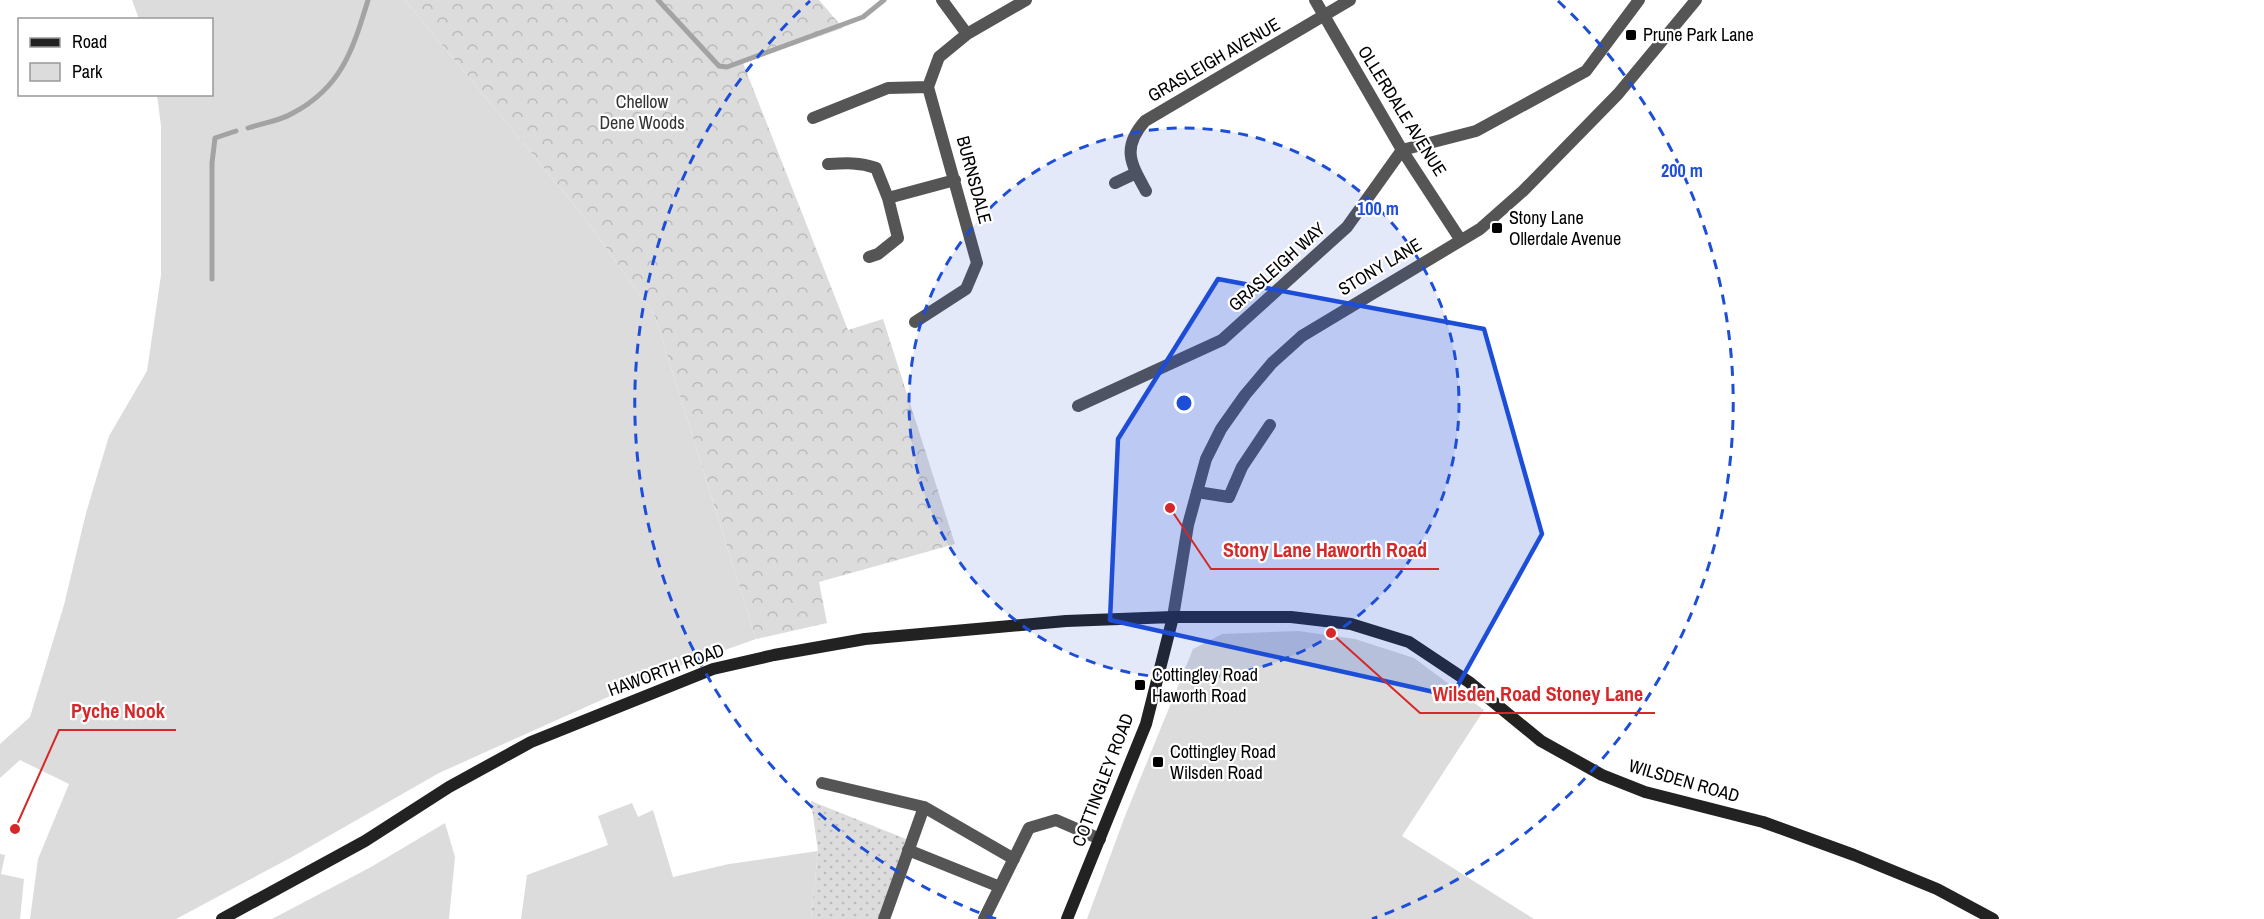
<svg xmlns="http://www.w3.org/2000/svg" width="2264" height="919" font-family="'Archivo Narrow',sans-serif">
<defs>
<pattern id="forest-crowns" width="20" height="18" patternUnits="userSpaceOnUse" patternTransform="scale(1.5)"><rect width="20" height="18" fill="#dcdcdc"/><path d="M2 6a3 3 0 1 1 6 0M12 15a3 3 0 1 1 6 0" fill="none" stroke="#bbb"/></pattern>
<pattern id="garden-dots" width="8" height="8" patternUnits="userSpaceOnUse" patternTransform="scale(1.5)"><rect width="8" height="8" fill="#dcdcdc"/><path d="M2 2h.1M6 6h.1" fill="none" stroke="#bbb" stroke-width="1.8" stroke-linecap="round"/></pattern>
</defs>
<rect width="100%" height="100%" fill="#fff"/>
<path fill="#dcdcdc" d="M132,0H405L581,213L655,316L756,639L668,670L439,773L292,857L176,919H30L38,859L69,784L20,760L0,778V744L30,717L64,605L86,513L109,436L147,371L161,275V126L157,95L212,94V20L139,19Z
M1298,631L1355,639L1414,658L1484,710L1402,836L1534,919H1087L1125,816L1193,649L1222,634Z
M632,803L638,817L653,810L673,877L729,864L818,851L811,919H521L527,875L608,845L598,816Z
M445,823L455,857L449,919H272L371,867Z
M0,854L5,855L1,874L24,879L20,919H0Z"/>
<path fill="url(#forest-crowns)" d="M405,0H819L843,28L743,63L848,330L883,319L955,544L819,582L827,623L756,639L655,316L581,213Z"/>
<path fill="url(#garden-dots)" d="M811,801L906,839L878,919H811L818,851Z"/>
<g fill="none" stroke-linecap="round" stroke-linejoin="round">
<path stroke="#a3a3a3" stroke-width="5" d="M658,0L719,66L727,67L863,17L884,0
M248,128C263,123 280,121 293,113C342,87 353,49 368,0
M212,279V163L215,138L236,131"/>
<path stroke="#555" stroke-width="12" d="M942,0L967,34
M1315,0L1402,150L1460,239
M813,118L888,88L928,87
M828,164C845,163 859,162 876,168L888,198L898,238L878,254L869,257
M1115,183L1136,173
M1146,191C1131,164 1121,148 1145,121L1350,0
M888,198L955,180
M915,322L966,289L977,263L928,87L939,57L967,34L1026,0
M1078,406L1222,340L1347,227L1402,150L1476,131L1586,71L1639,0
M1197,492L1229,497L1242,467L1270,425
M822,783L924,807L1014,859
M908,850L1000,887
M884,919L924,807
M984,919L1029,828L1056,820L1100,839"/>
<path stroke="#555" stroke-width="12" d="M1173,617L1188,525L1206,459L1221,429L1245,395L1272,363L1302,336L1480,229L1523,191L1618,94L1696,0"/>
<path stroke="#222" stroke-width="12" d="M222,919L365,841L449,787L531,742L713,669L774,655L865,639L1066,621L1173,617H1291L1351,624L1409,642L1469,682L1541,741L1602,775L1645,792L1763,822L1854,855L1937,889L1993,919
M1067,919L1146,724L1173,617"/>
</g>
<path fill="#1d4ed8" fill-opacity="0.2" stroke="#1d4ed8" stroke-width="4.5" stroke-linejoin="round" d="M1218,279L1484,329L1542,534L1452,696L1110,620L1118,439Z"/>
<circle cx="1184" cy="403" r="275" fill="#1d4ed8" fill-opacity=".12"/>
<g fill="none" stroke="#1d4ed8" stroke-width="3" stroke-dasharray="10 8">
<circle cx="1184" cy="403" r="275"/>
<path d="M996 919A549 549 0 0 1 810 1M1558 1A549 549 0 0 1 1372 919"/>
</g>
<g fill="#000" stroke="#fff" stroke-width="2">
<rect x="1625" y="29" width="12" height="12" rx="3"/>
<rect x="1491" y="222" width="12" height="12" rx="3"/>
<rect x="1134" y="679" width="12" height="12" rx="3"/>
<rect x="1152" y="756" width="12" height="12" rx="3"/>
</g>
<g text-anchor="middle" stroke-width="4.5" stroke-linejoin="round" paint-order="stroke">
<g font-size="18" fill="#000" stroke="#fff" text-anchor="start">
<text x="1643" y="41">Prune Park Lane</text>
<text x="1509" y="224">Stony Lane<tspan x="1509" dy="21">Ollerdale Avenue</tspan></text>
<text x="1152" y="681">Cottingley Road<tspan x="1152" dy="21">Haworth Road</tspan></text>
<text x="1170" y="758">Cottingley Road<tspan x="1170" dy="21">Wilsden Road</tspan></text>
</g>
<g font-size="18" fill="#000" stroke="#fff">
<text transform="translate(1214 60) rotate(-30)" y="6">GRASLEIGH AVENUE</text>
<text transform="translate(1402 111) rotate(58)" y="6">OLLERDALE AVENUE</text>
<text transform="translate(974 180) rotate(75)" y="6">BURNSDALE</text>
<text transform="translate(1277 267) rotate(-42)" y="6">GRASLEIGH WAY</text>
<text transform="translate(1380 267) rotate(-31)" y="6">STONY LANE</text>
<text transform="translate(666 670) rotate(-20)" y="6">HAWORTH ROAD</text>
<text transform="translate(1103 780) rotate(-69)" y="6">COTTINGLEY ROAD</text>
<text transform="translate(1684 781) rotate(16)" y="6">WILSDEN ROAD</text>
</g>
<g font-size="18" fill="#333" stroke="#fff">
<text x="642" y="108">Chellow<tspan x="642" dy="21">Dene Woods</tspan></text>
</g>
</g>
<circle cx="1184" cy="403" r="9" fill="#1d4ed8" stroke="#fff" stroke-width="3"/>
<g font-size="18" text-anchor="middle" font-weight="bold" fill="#1d4ed8" stroke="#fff" stroke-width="4.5" stroke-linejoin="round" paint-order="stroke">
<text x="1682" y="177">200 m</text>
<text x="1378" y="215">100 m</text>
</g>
<path fill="none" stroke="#d62828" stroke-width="2" d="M1170 508L1211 569H1439M1331 633L1420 713H1655M15 829L59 730H176"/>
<g fill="#d62828" stroke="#fff" stroke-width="2">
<circle cx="1170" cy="508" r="6"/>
<circle cx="1331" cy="633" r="6"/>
<circle cx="15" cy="829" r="6"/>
</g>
<g font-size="20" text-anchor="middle" font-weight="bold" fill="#d62828" stroke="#fff" stroke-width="4.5" stroke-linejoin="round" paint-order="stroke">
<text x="1325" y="557">Stony Lane Haworth Road</text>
<text x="1538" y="701">Wilsden Road Stoney Lane</text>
<text x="118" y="718">Pyche Nook</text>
</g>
<rect x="18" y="18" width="195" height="78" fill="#ffffff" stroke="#999999" stroke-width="1.5"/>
<rect x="30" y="38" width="30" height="9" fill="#222222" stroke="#999999" stroke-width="1.5"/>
<text x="72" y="48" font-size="18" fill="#000000">Road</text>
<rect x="30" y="63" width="30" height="18" fill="#dcdcdc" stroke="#999999" stroke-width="1.5"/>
<text x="72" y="78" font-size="18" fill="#000000">Park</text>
</svg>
